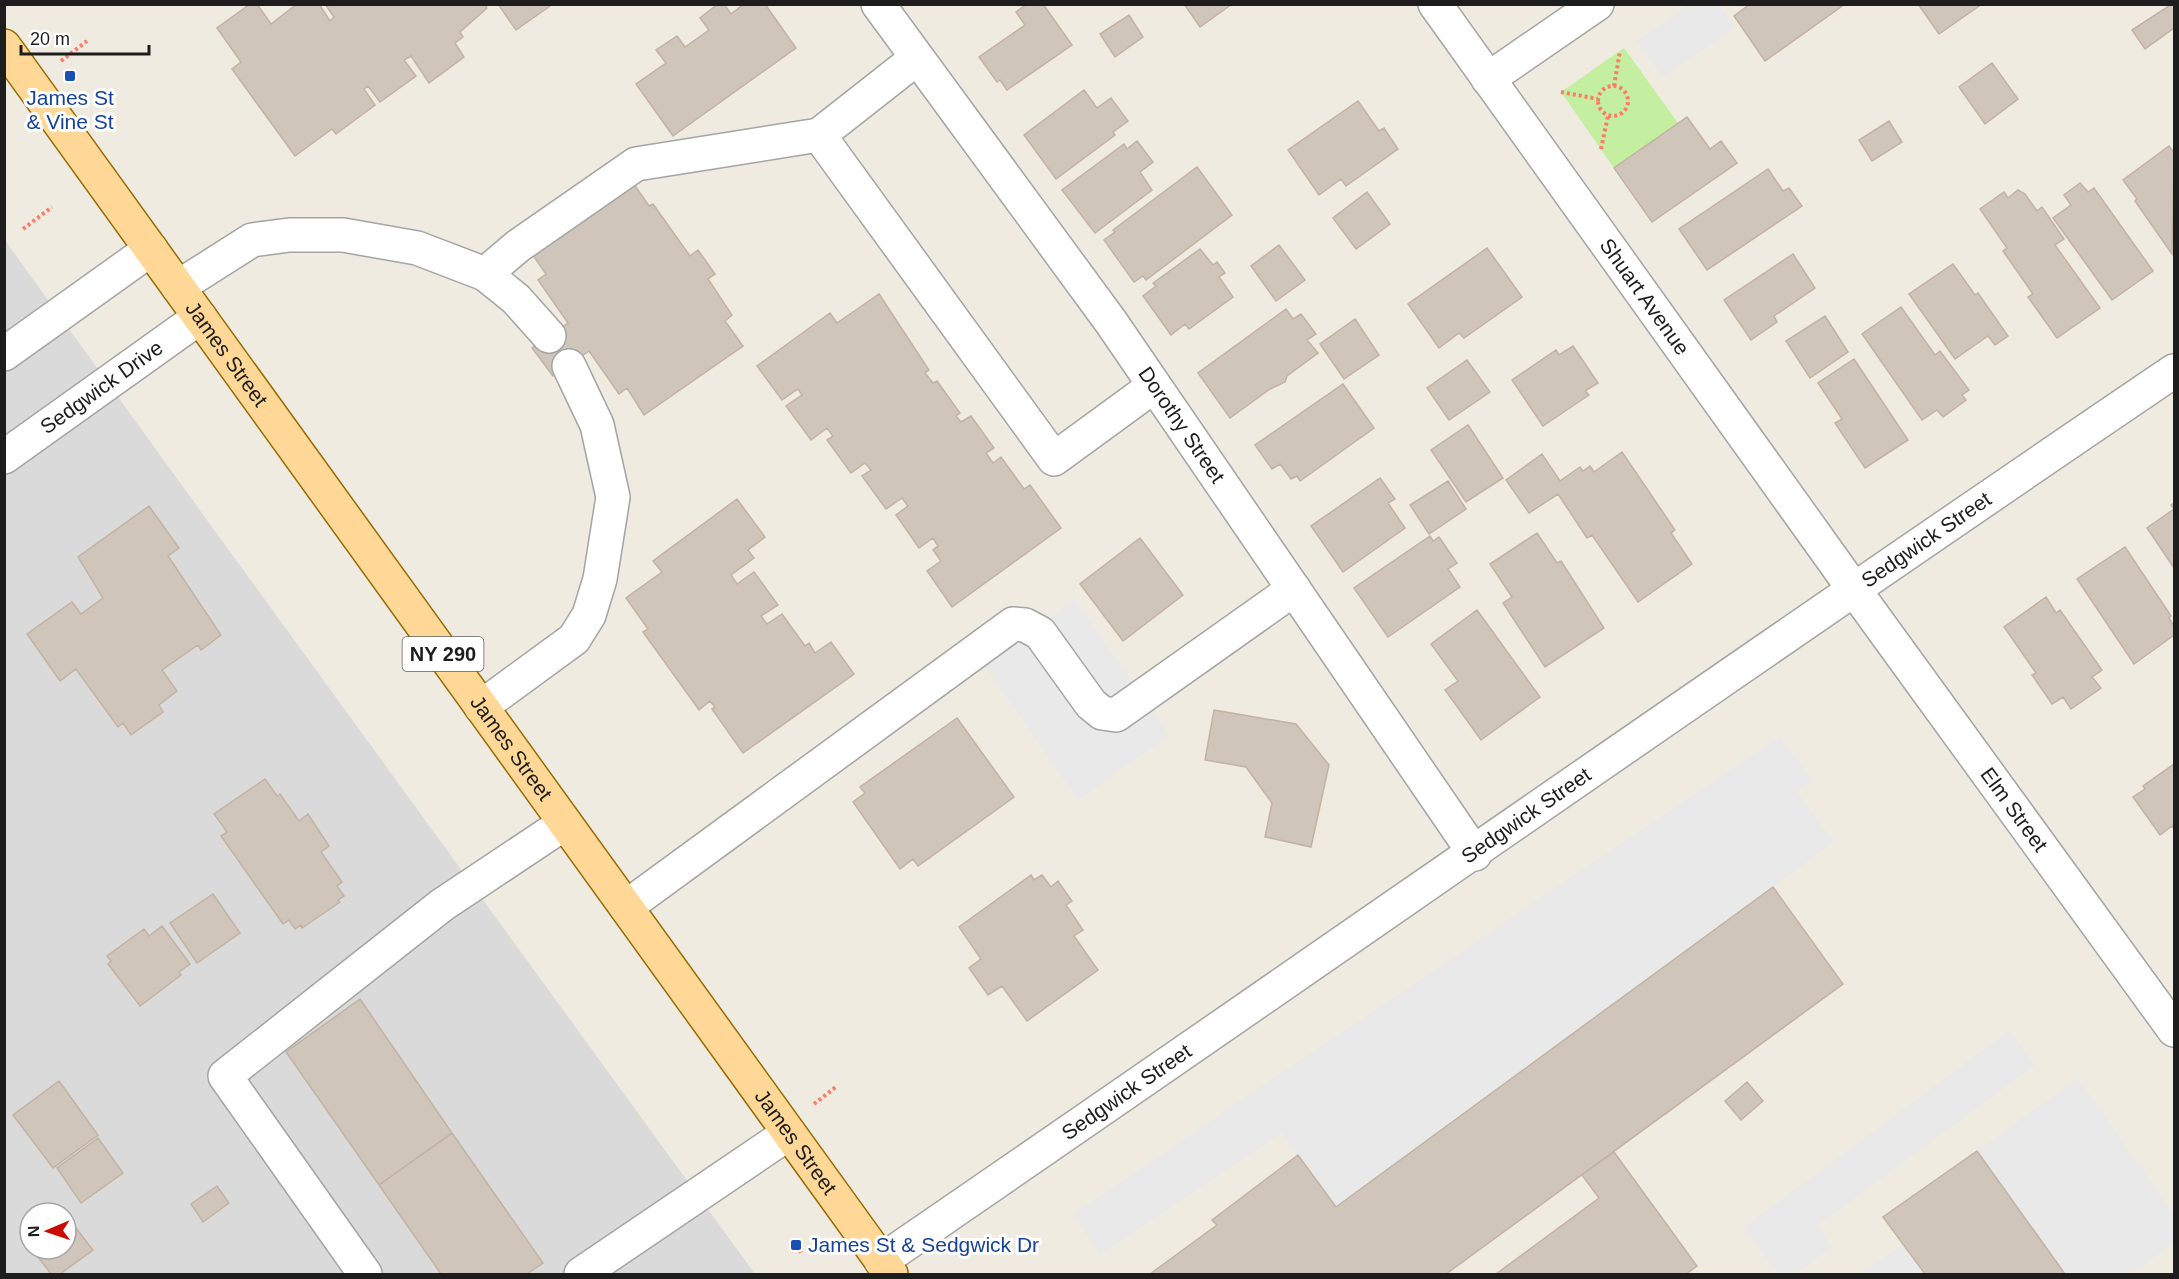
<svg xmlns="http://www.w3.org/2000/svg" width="2179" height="1279" font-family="Helvetica,sans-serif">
<rect width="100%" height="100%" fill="#efebe1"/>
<path fill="#dbdada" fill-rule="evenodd" d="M4,239L199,509L755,1274H5ZM30,1213H66V1249H30Z"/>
<path fill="#c4efa1" d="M1624,48L1678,123L1614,168L1561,92Z"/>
<path fill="#e9e9e9" d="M1688,5H1720L1735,27L1663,78L1637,41Z
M1075,600L1170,735L1078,800L984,665Z
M1780,736L1812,780L1797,792L1834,842L1336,1207L1282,1133L1100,1255L1073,1214Z
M2010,1030L2035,1065L1817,1226L1832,1247L1796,1274H1778L1743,1228Z
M2078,1078L2174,1214V1243L2131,1274H2065L1977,1151Z
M1903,1244L1925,1274H1860Z"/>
<path fill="#d0c5ba" stroke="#c2b2a2" stroke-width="1.5" d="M250,4H257L271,24L297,4H319L330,21L334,17L325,4H485L487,8L460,32L463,37L455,43L464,57L429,83L411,56L404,60L416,76L380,102L368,86L364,89L375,105L336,134L332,129L295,156L232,69L241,62L217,28Z
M498,4H549L550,6L516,30Z
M718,4H724L731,14L744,4H765L796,48L673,136L636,84L666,63L656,50L677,36L685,47L709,30L700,18Z
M1027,4H1043L1072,45L1007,90L1000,80L997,82L979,57L1025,25L1016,12Z
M1184,4H1232L1200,27Z
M1750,4H1845L1765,61L1734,16Z
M1918,4H1982L1939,34Z
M2172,4H2174V28L2145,49L2132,30Z
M1129,15L1143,37L1115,57L1100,34Z
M1992,63L2018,99L1985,124L1959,87Z
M1084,90L1097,108L1111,98L1128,121L1113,132L1115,135L1056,179L1024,135Z
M1358,101L1379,131L1384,128L1398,149L1346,186L1341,179L1319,195L1288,150Z
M1687,117L1710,149L1721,141L1737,163L1652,222L1614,168Z
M1889,121L1902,142L1872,161L1859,140Z
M1137,141L1153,162L1140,172L1152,190L1095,233L1062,190L1124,144L1127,149Z
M2169,146L2174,153L2172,254L2135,201L2137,199L2123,180Z
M1197,167L1232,215L1146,280L1143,276L1134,282L1104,240L1115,232L1113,230Z
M1768,169L1783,191L1789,188L1802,206L1707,270L1679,229Z
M629,177L649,206L653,204L690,256L698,250L715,274L708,279L732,315L725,321L743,346L644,415L627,388L619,394L589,351L553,376L532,348L568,323L538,280L546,274L528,248Z
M2080,183L2088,192L2094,188L2153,271L2112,300L2053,218L2071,205L2064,195Z
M2018,190L2025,194L2037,211L2042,207L2064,239L2055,245L2100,308L2057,338L2028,297L2033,294L2003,251L2007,248L1980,209L2004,192L2008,198Z
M1367,192L1390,224L1356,249L1333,218Z
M1279,245L1305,280L1276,301L1251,266Z
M1487,248L1522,297L1464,338L1459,333L1439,348L1408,304Z
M1200,249L1213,265L1217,262L1225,273L1219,277L1233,297L1189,329L1185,324L1171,335L1143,296L1156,286L1153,283Z
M1793,254L1815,288L1774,316L1777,322L1751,340L1724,300Z
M1953,264L1975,295L1978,293L2008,336L1995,345L1988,336L1955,359L1909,294Z
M879,294L929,370L925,373L933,383L937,381L960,413L956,416L961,422L971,416L994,448L986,453L993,463L1001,457L1024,489L1030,485L1061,528L952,607L927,571L941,561L933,550L938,546L933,538L919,548L896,515L908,506L902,498L886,509L862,476L871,470L865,463L851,473L827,440L833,436L827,428L811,440L786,406L802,395L798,389L782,400L757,366L830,313L837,323Z
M1901,307L1935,355L1940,351L1969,390L1962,395L1966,400L1943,417L1937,410L1922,420L1862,334Z
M1286,309L1293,319L1301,314L1316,334L1307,340L1318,353L1287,376L1285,382L1270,389L1230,418L1198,373Z
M1825,316L1848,352L1810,378L1786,341Z
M1355,319L1379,355L1344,379L1320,344Z
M1573,346L1598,383L1585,391L1589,395L1543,426L1512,380L1556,350L1559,355Z
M1854,359L1908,440L1865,468L1835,423L1842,419L1818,383Z
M1467,360L1490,392L1449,420L1427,388Z
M1343,384L1374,428L1300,481L1297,476L1291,479L1280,464L1272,469L1255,445Z
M1468,425L1503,478L1466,502L1431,450Z
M1622,452L1675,530L1671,533L1692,564L1638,602L1592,535L1587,538L1558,494L1529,513L1506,480L1542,454L1560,481L1580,467L1583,471L1590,466L1594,472Z
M1380,478L1395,499L1388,503L1405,528L1343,572L1311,526Z
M1448,481L1466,509L1429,534L1410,505Z
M737,499L765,537L748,550L754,558L731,575L737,584L754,572L778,605L761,616L767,624L782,614L805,646L809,643L815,653L831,642L854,674L743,753L712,709L715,707L710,701L699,710L643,632L648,629L626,598L662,572L653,561Z
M2174,503V568L2147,528L2174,509L2171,505Z
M149,506L179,548L168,556L221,635L201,650L198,645L162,670L177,691L159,705L163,712L131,735L123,723L118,727L76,669L60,681L27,634L72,602L81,614L103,598L78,557Z
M1537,533L1557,563L1561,561L1604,628L1545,667L1503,603L1512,597L1490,564Z
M1430,536L1433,541L1439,537L1457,563L1448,569L1460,587L1388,637L1354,588Z
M1140,538L1183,595L1123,641L1080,584Z
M2125,547L2171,616L2169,618L2174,626V635L2134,664L2077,579Z
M2046,597L2056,613L2060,610L2102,670L2092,677L2101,688L2071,709L2063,697L2052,704L2032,675L2036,673L2004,627Z
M1477,610L1540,697L1481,740L1445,690L1458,681L1431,644Z
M1214,710L1296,724L1329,765L1311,847L1265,837L1272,803L1246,767L1205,760Z
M957,718L1014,797L918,866L913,859L900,869L853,802L865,793L860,787Z
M2174,764V829L2172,826L2160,835L2133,797L2145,789L2143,786Z
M265,779L277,796L280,794L299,821L308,814L329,846L321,852L342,882L337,886L344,896L338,900L340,902L302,928L301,925L295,929L289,920L283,924L221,836L227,832L214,814Z
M1031,875L1034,880L1042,875L1051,887L1058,881L1072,901L1066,905L1083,930L1074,936L1098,970L1027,1021L1002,986L988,995L969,968L981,959L959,927Z
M1773,887L1843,984L1446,1274H1150L1217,1225L1212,1220L1298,1155L1336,1207Z
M213,894L240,933L197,963L170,923Z
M162,926L190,964L179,972L181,975L140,1006L108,964L111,961L107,956L144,929L149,936Z
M360,999L452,1133L379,1185L286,1052Z
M59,1081L98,1135L53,1168L13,1115Z
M1747,1082L1763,1101L1741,1120L1725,1101Z
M452,1133L543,1263L527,1274H441L379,1185Z
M98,1138L123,1173L81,1203L57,1168Z
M1977,1151L2065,1274H1925L1883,1217Z
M1614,1152L1697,1266L1686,1274H1496L1599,1198L1582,1175Z
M217,1186L229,1203L203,1222L191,1204Z
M69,1219L93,1250L60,1274H51L32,1249H66V1221Z"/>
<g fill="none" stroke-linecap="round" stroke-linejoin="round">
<g stroke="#a4a4a4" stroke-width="36">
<g id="minor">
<path id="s1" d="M878,4L1111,322L1475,854"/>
<path id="s2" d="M1435,4L1853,588L2174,1030"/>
<path d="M1488,79L1597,4"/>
<path d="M819,135L1054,459L1154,386"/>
<path d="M485,274L518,246L636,164L819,135L917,58"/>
<path d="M178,287L252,240L289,235H343L417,248L485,274L516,299L549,336"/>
<path d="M4,354L151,249"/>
<path id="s3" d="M4,457L200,317"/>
<path d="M481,707L574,639L589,615L600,579L613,497L597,425L569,366"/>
<path d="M626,907L1013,624L1025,625L1040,633L1091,704L1102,713L1116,715L1294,589"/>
<path id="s4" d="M881,1261C1313,965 1741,664 2174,371"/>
<path d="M365,1274L225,1076L442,905L565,823"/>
<path d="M581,1274L789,1133"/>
</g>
</g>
<g stroke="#966c00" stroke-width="36">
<g id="major">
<path id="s5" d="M4,46L891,1274"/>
</g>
</g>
<path stroke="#ff7b63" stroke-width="4" stroke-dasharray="3 3" stroke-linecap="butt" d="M61,61L87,41
M1598 101a15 15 0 1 1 30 0a15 15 0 1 1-30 0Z
M1614,86L1620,51
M1561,92L1598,99
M1601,149L1608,116
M23,229L52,207
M814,1104L837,1086
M796,1245L802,1254"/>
<use href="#minor" stroke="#fff" stroke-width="33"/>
<use href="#major" stroke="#ffd897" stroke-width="33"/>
</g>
<g fill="#1a4fb4" stroke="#fff" stroke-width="2">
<rect x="64" y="70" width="12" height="12" rx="3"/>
<rect x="790" y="1239" width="12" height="12" rx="3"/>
</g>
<g text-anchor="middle" stroke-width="6" stroke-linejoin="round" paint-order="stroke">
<rect fill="#fff" stroke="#616161" stroke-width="1.5" x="402.5" y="637" width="81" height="34" rx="4.5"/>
<g font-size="20" font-weight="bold" fill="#1d1d1d">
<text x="443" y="661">NY 290</text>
</g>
<g font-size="21" fill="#164399" stroke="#fff">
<text x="70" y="105">James St<tspan x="70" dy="24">&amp; Vine St</tspan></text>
<text x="808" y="1252" text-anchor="start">James St &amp; Sedgwick Dr</text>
</g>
<g font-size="21" fill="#1d1d1d" stroke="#fff">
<text dy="7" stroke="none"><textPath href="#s2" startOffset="360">Shuart Avenue</textPath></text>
<text dy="7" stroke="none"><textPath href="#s5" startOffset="380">James Street</textPath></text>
<text dy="7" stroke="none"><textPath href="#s3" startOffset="120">Sedgwick Drive</textPath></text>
<text dy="7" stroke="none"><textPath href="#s1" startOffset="519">Dorothy Street</textPath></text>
<text dy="7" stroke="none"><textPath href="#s4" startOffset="1270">Sedgwick Street</textPath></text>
<text dy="7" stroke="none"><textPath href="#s5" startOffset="866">James Street</textPath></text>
<text dy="7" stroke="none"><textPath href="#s2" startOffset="992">Elm Street</textPath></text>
<text dy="7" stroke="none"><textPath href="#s4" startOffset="784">Sedgwick Street</textPath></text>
<text dy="7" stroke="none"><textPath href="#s4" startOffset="298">Sedgwick Street</textPath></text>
<text dy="7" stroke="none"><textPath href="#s5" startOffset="1352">James Street</textPath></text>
</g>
</g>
<rect width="2179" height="1279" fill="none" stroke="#1d1d1d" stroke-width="12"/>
<g transform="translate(48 1231) rotate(268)"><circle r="28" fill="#ffffff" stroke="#a5a5a5" stroke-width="1.5"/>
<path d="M0-4.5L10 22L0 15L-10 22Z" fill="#ca0b00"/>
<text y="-9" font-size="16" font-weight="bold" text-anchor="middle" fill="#1d1d1d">N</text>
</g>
<path d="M21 45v9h128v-9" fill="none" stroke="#1d1d1d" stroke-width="3"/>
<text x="30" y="45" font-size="18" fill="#1d1d1d" stroke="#ffffff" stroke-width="4.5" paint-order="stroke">20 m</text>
</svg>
